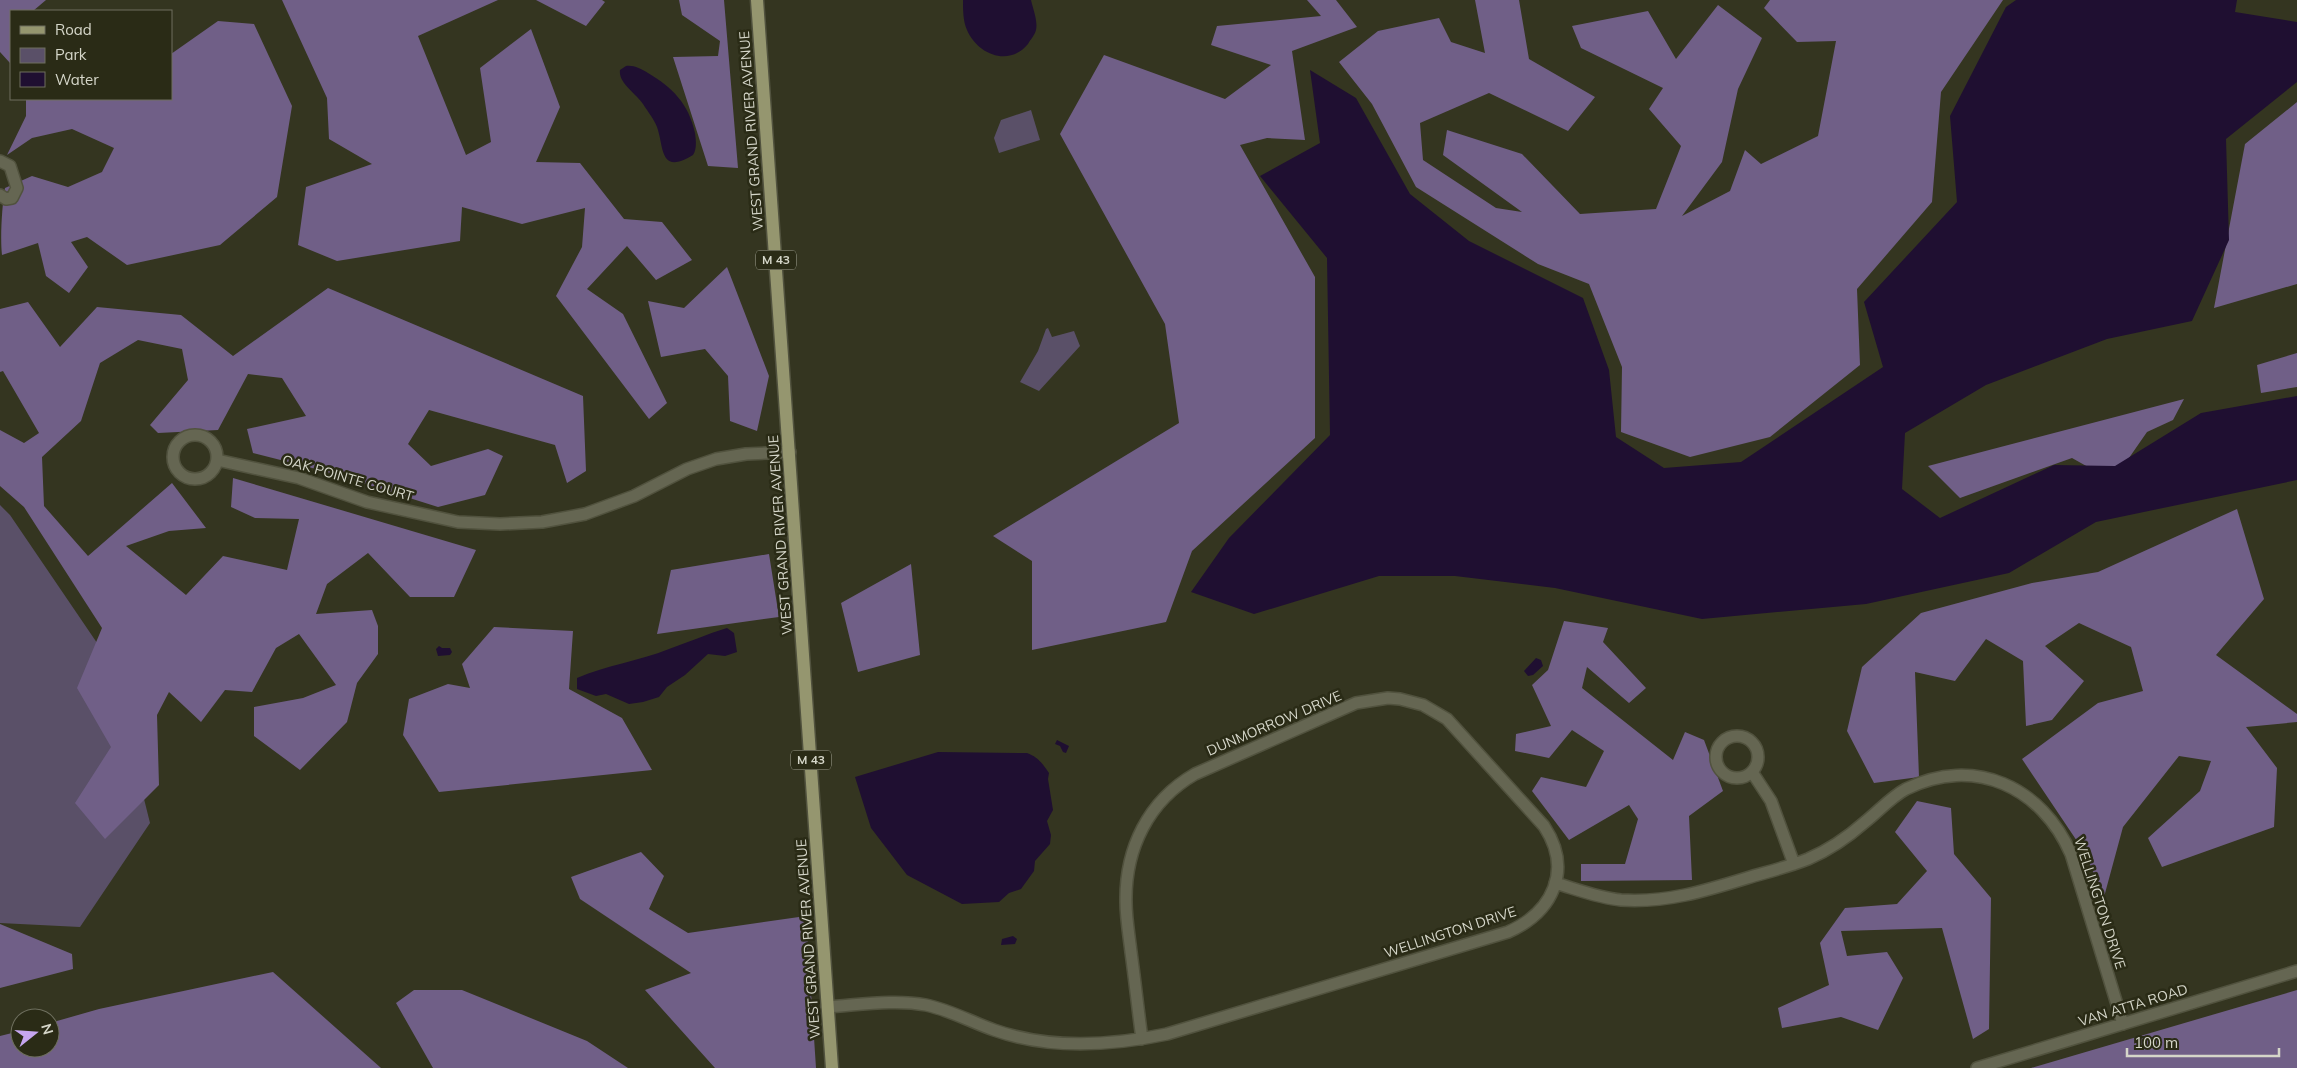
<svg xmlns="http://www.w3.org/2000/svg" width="2297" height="1068" font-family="Mulish,sans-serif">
<rect width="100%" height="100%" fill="#343520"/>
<path fill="#5a5068" d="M1031,110L1040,140L999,153L994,138L1001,120Z
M1048,328L1052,337L1074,331L1080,346L1039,391L1020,382L1038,351L1046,329Z
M0,505L10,515L110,662L150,823L80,927L0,923Z"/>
<path fill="#705f87" d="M0,0H46L33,11H11L10,63L0,52Z
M282,0H498L418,36L466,155L491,142L480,68L531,29L560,107L536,162L580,163L624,219L662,222L692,260L656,280L627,246L587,289L623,314L667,403L649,419L556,296L582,247L585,208L522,224L462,207L460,241L337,261L298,245L306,187L372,164L329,139L327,98Z
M536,0H602L605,2L586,26Z
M679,0H724L738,168L708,166L673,57L718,56L720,41L682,15Z
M1307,0H1336L1357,27L1292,51L1305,140L1267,138L1240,145L1315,277V438L1192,551L1166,622L1032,650V561L993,536L1179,423L1165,324L1060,134L1104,55L1225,99L1271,65L1211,45L1217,26L1321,16Z
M1475,0H1519L1529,59L1595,97L1568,131L1489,93L1420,123L1423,160L1496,208L1522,212L1443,155L1447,130L1522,154L1580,214L1656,209L1681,146L1649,109L1663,88L1581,48L1572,26L1648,11L1676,59L1718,5L1762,38L1738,89L1722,162L1682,216L1730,191L1745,150L1761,164L1818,136L1836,41L1797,42L1764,8L1770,0H2003L1941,92L1932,202L1857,289L1860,365L1770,437L1690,457L1621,432L1622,367L1589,284L1538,264L1416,187L1372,104L1339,62L1378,31L1439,18L1451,42L1485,53Z
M218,21L254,24L292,106L277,197L220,245L127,265L87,237L71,242L88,267L69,293L46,276L38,243L2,255C0,238 2,206 5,188L32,176L68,187L102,172L114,148L72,129L32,138L7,155L26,116V99H171V54Z
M2297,102V284L2214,308L2245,144Z
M727,267L769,376L757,431L730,421L728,376L705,349L661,357L648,301L684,308Z
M328,288L583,396L586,471L567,483L555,445L429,410L408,444L431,466L488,449L503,456L485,495L438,507L324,471L253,453L247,429L306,416L282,378L248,374L218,430L158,433L150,425L188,380L182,349L138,340L100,363L81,421L42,457L44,506L88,556L172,483L206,528L169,531L126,546L186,595L223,556L287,570L299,519L255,518L231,507L233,478L476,550L454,597H410L368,553L327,584L316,614L372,610L378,626V654L357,683L347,722L300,770L254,736V707L303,698L336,685L299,634L276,648L252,692L225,690L201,722L169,692L157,715L159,785L105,839L75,803L111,747L77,688L102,628L24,507L0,486V430L24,443L39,433L3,371L0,372V309L28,302L60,347L97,307L181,315L233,356Z
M2297,353V387L2261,393L2257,365Z
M2184,399L2173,420L2147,432L2113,481L2072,458L1960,498L1928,466Z
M2237,509L2264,599L2216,655L2297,714V722L2246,727L2277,768L2274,827L2162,867L2148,838L2200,791L2211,761L2179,756L2123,827L2104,897L2085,853L2022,759L2098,703L2143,691L2131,647L2079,623L2045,646L2084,681L2052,720L2026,726L2023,661L1986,639L1955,681L1915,672L1919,777L1874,783L1847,731L1862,667L1921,613L2032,583L2098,572Z
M769,554L779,617L657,634L671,570Z
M911,564L920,655L858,672L841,603Z
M1564,621L1608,628L1603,642L1646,688L1629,703L1587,667L1582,688L1673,760L1685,732L1704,740L1723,791L1689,816L1692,880L1581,881V864H1625L1638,819L1629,805L1569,840L1532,791L1541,777L1586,787L1604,751L1572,730L1549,758L1515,751L1516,734L1551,726L1532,685L1548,670Z
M494,627L573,631L569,689L622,718L652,770L439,792L403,735L409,699L448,684L470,688L462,664Z
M1917,801L1951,808L1954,854L1991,898L1989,1029L1973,1039L1942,928L1841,931L1847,956L1887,952L1903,978L1878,1030L1841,1017L1782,1028L1778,1008L1829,985L1820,943L1845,908L1897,904L1927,871L1895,832Z
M641,852L664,876L649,909L688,933L806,916L816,1068H715L645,990L691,973L580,899L571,877Z
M0,924L72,954L73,969L0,988Z
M273,972L381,1068H0V1036L20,1031V1048H50V1023L99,1009Z
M414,990H462L587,1041L628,1068H433L396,1003Z
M2297,990V1068H2031Z"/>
<path fill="#1f0f31" d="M963,0H1031C1033,9 1038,21 1036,30C1035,35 1030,40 1028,44C1009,67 978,55 967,30C963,21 963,10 963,0Z
M2016,0H2237L2235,12L2297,22V82L2226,139L2229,240L2192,321L2107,339L1986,385L1905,433L1902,489L1940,518L2054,465L2115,466L2201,413L2297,396V480L2096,522L2009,573L1866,604L1702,619L1555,588L1455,576H1379L1254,614L1191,592L1229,538L1330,435L1327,258L1260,176L1320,143L1310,70L1356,98L1410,194L1469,241L1583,298L1609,370L1616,437L1664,468L1741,462L1883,367L1864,302L1957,202L1950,116L2006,7Z
M626,66C634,65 641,69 648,73C672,87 689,104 695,133C696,140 697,149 693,155C659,176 664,146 657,127C654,119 648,112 643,104C637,94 618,83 620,70Z
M727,628L734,633L737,652L725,656L708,654L685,675L667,687L659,697L643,702L629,704L606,694L596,696L577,689V678C607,665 639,661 669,649C689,642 707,634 727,628Z
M439,646L442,648H450L452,652L450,655L438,656L436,649Z
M1536,658L1541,660L1543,666L1533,675L1528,676L1524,671Z
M1057,740L1069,746L1066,753L1063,752L1060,746L1055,744Z
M938,752L1027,753C1038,757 1043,764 1049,773L1048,779L1053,810L1047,821L1051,835L1050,844L1035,861L1034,871L1021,889L1009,893L999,902L962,904L907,875L871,828L855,777Z
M1013,936L1017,939L1015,944L1001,945L1002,939Z"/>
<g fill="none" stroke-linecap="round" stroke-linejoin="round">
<g stroke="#51523e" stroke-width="14">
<path id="minor" d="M0,161L10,166L17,188L12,198L6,199L0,195
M173 457a22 22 0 1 1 44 0a22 22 0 1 1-44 0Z
M217,460L299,478L367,502L458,522L500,524L542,522L585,514L634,496L687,469L716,459L746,454L790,452
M1716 757a21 21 0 1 1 42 0a21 21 0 1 1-42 0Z
M1752,772L1771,801L1794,864
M1555,883C1576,889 1599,898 1621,900C1666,903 1705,891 1747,878C1767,872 1788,867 1808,859C1829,850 1848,837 1865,822C1879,811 1891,797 1906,789C1974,755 2042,787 2071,854L2123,1024
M827,1007C859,1005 895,999 926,1005C950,1010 971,1022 994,1030C1050,1050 1110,1046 1167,1034L1508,932C1553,912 1573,870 1544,826L1447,719L1423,705L1400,699L1388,698L1356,703L1195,774C1148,801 1125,849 1126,902C1126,918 1129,935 1131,952C1135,981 1138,1010 1142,1039
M1977,1068L2297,971"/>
</g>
<g stroke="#51523e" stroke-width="15">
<path id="primary" d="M757,0L832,1068"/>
</g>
<use href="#minor" stroke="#656652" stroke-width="11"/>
<use href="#primary" stroke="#95966f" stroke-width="12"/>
</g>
<g text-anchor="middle" stroke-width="5" stroke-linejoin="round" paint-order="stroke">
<g fill="#2a2b16" stroke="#a2a393" stroke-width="1">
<rect x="756" y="250.5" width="40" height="19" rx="4"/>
<rect x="791" y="750.5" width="40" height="19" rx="4"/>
</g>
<g font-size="12" font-weight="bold" fill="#d5d6c9">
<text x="776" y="264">M 43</text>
<text x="811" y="764">M 43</text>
</g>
<g font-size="14" fill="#d5d6c9" stroke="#2a2b16">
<text transform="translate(751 131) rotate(-94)" y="5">WEST GRAND RIVER AVENUE</text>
<text transform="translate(348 478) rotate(16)" y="5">OAK POINTE COURT</text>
<text transform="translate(780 535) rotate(-94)" y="5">WEST GRAND RIVER AVENUE</text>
<text transform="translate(1274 723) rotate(-23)" y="5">DUNMORROW DRIVE</text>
<text transform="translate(2100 903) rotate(72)" y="5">WELLINGTON DRIVE</text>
<text transform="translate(1450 932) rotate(-18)" y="5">WELLINGTON DRIVE</text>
<text transform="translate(808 939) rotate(-94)" y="5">WEST GRAND RIVER AVENUE</text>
<text transform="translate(2133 1005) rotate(-17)" y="5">VAN ATTA ROAD</text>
</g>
</g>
<rect x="10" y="10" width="162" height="90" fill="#2a2b16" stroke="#6e6f5e"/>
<rect x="20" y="26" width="25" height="8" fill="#95966f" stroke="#6e6f5e"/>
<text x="55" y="35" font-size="15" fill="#d5d6c9">Road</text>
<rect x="20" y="48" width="25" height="15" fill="#5a5068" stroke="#6e6f5e"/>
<text x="55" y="60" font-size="15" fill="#d5d6c9">Park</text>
<rect x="20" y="72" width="25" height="15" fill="#1f0f31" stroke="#6e6f5e"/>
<text x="55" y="85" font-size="15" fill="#d5d6c9">Water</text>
<g transform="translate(35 1033) rotate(73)"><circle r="24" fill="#2a2b16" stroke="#6e6f5e"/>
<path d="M0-4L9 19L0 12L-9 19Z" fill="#c6a6f0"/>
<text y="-8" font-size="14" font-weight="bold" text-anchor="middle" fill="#d5d6c9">N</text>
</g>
<path d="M2127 1048v8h152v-8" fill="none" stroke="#d5d6c9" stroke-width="2.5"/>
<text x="2134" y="1048" font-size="15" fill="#d5d6c9" stroke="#2a2b16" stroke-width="4" paint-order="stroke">100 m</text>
</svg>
